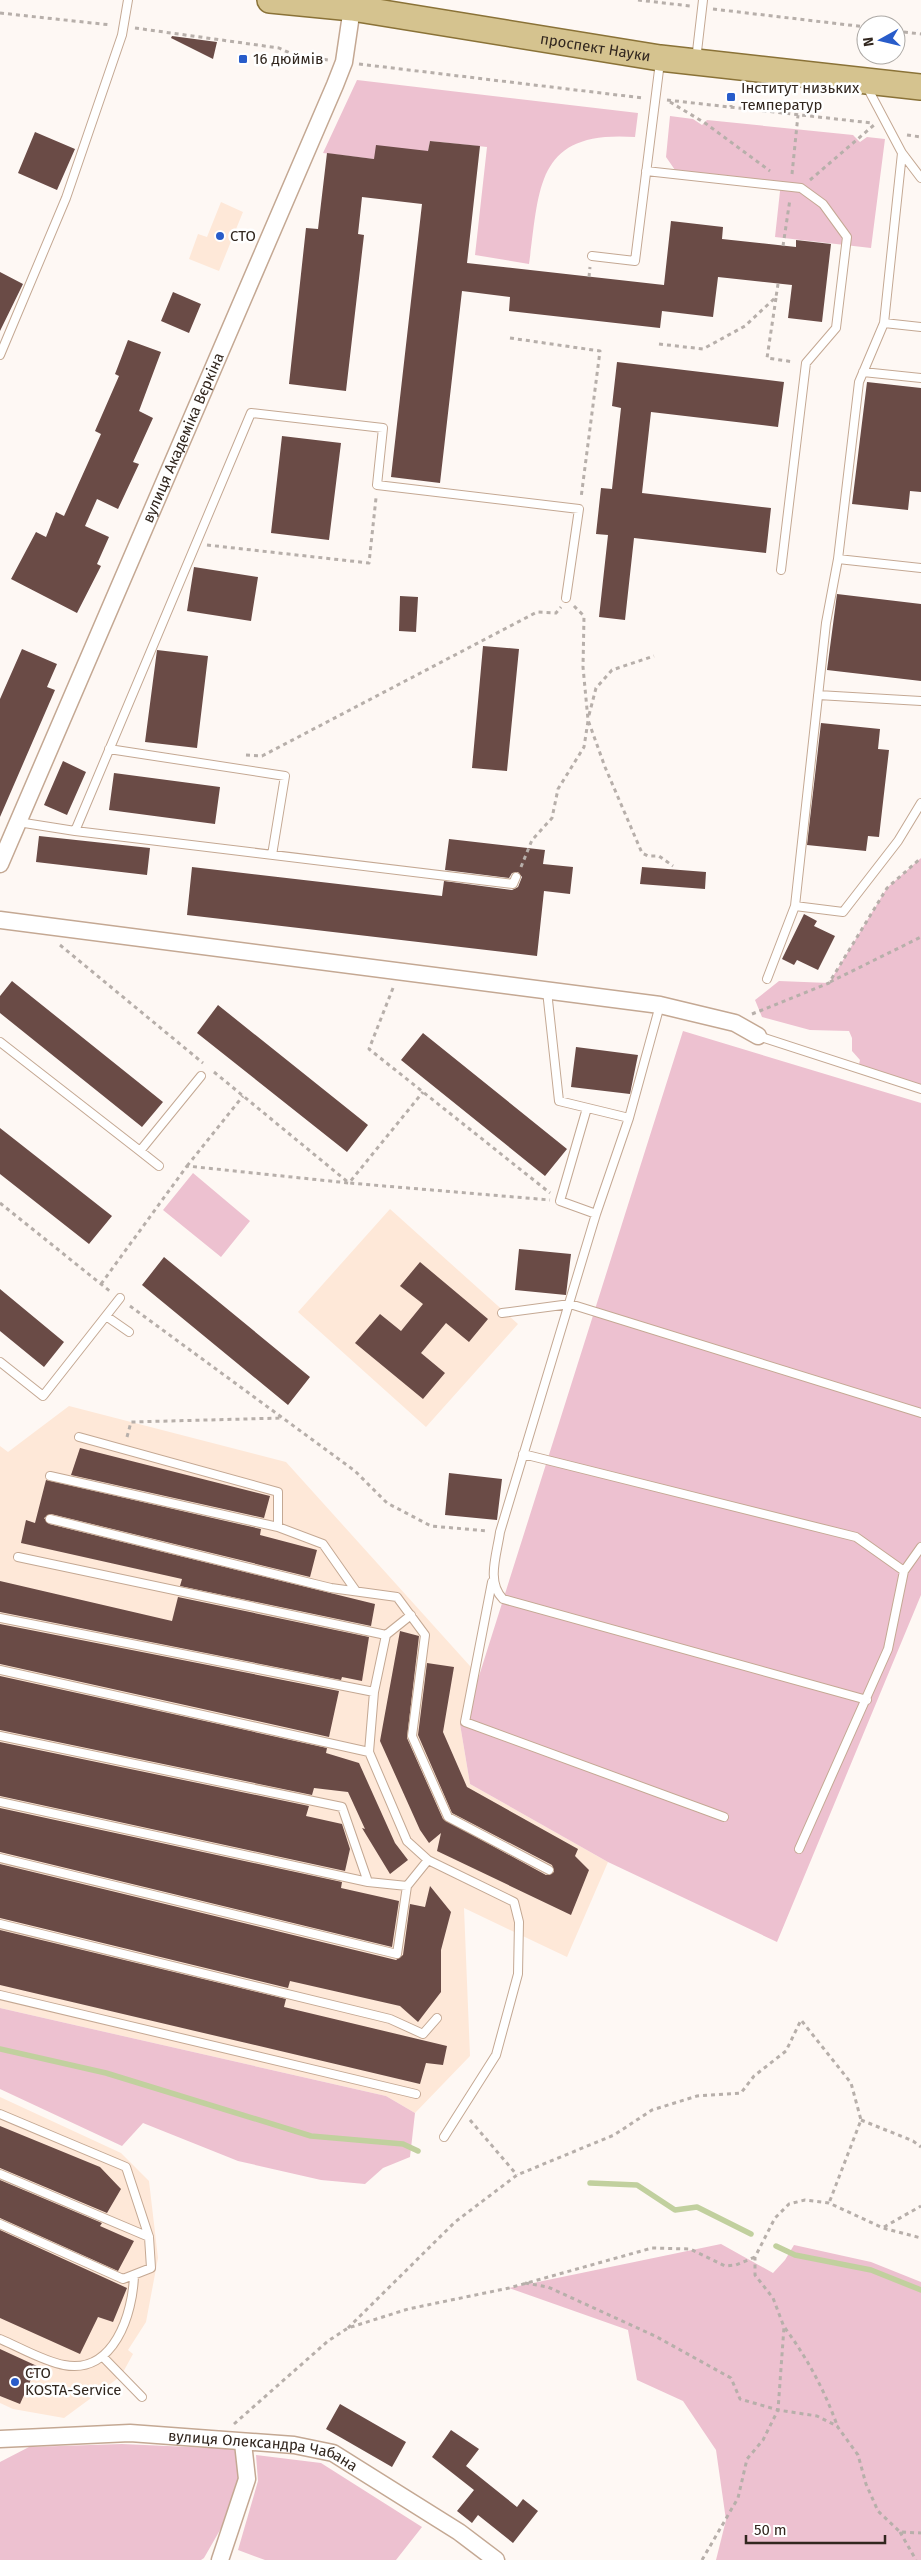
<svg xmlns="http://www.w3.org/2000/svg" width="921" height="2560" font-family="'Fira Sans',sans-serif">
<rect width="100%" height="100%" fill="#fef8f4"/>
<path fill="#fee8d8" d="M221,202L243,212L219,271L189,259L198,234L207,237Z
M390,1209L518,1324L426,1427L298,1312Z
M69,1406L286,1462L479,1676L460,1724L470,1784L608,1862L567,1957L464,1908L470,2056L415,2113L386,2096L0,2008V1446L8,1452Z
M0,2097L121,2153L149,2181L158,2258L146,2322L128,2350L133,2354L121,2376L64,2418L13,2409L0,2403Z"/>
<path fill="#edc1d0" d="M357,80L638,113L635,137C535,130 540,187 529,264L475,255L487,147L430,141L428,151L374,159L323,153Z
M670,116L693,119L702,125L707,120L853,135L860,142L867,137L885,139L871,248L775,237L781,182L675,170L666,157Z
M921,858V1089L858,1069L860,1060L852,1051V1038L849,1031L810,1030L762,1017L755,1000L779,981L829,983L887,888Z
M683,1031L921,1103V1595L777,1942L608,1862L470,1784L460,1724L479,1676Z
M193,1173L250,1221L221,1257L163,1210Z
M0,2008L386,2096L415,2113L410,2157L383,2168L365,2184L321,2180L238,2161L143,2123L122,2146L0,2089Z
M721,2244L773,2273L785,2260L794,2245L871,2262L921,2282V2560H716L726,2520L716,2450L683,2401L637,2380L628,2330L509,2288Z
M122,2444L235,2449L241,2474L224,2523L204,2558L201,2560H0V2462L29,2447Z
M256,2455L321,2463L422,2527L396,2560H265L238,2550L258,2481Z"/>
<g fill="none" stroke-linecap="round" stroke-linejoin="round">
<path stroke="#c1d09e" stroke-width="5.5" d="M0,2049L106,2073L311,2136L403,2144L418,2151
M590,2183L637,2185L675,2210L697,2207L751,2234
M776,2246L795,2255L871,2270L921,2290"/>
</g>
<path fill="#6a4b46" d="M172,36L217,42L213,59L171,38Z
M35,132L75,149L57,190L18,173Z
M430,141L480,146L467,263L664,285L671,221L723,227L722,239L796,247V240L831,244L822,322L788,318L792,285L718,277L713,317L662,311L660,328L509,311L510,297L462,291L440,483L391,477L422,204L362,197L358,234L364,235L346,391L289,384L306,228L318,229L327,153L374,159L376,145L428,151Z
M0,272L23,284L0,331Z
M173,292L201,304L189,333L161,321Z
M128,340L161,352L139,411L153,418L133,462L139,464L118,509L97,499L85,526L109,537L97,564L101,566L77,613L11,579L36,532L46,537L56,512L64,516L101,434L95,431L119,376L115,374Z
M617,362L784,382L778,427L651,412L642,493L771,508L766,553L634,538L625,620L599,617L608,535L596,534L601,488L612,489L621,408L612,406Z
M867,382L921,388V492L910,491L908,510L852,504Z
M282,436L341,443L329,540L271,533Z
M194,567L258,577L251,621L187,611Z
M837,594L921,604V681L827,670Z
M400,596L418,597L416,632L399,631Z
M483,646L519,649L507,771L472,768Z
M22,649L57,664L47,687L55,690L0,817V699Z
M157,650L208,656L197,748L145,742Z
M821,723L880,729L878,749L889,750L879,837L868,836L866,851L807,845Z
M63,761L86,772L67,815L44,805Z
M114,773L220,787L215,824L109,810Z
M39,836L150,848L147,875L36,862Z
M449,839L545,850L543,864L573,867L570,894L544,891L537,956L187,915L192,867L442,896L444,881L512,890L518,887L522,877L518,872L512,873L509,878L445,870Z
M642,867L706,872L705,889L640,884Z
M804,914L817,921L814,926L835,936L818,970L797,960L794,965L782,959Z
M12,981L163,1102L142,1127L0,1013V996Z
M218,1005L368,1125L347,1152L197,1033Z
M423,1033L567,1149L545,1176L401,1060Z
M576,1047L638,1055L630,1094L571,1087Z
M0,1128L112,1216L89,1244L0,1174Z
M519,1249L571,1254L566,1295L515,1290Z
M164,1257L310,1377L288,1405L142,1285Z
M420,1262L488,1319L469,1342L446,1323L421,1353L445,1373L423,1399L355,1343L380,1314L401,1331L423,1304L400,1286Z
M0,1289L64,1342L44,1367L0,1331Z
M80,1448L270,1496L264,1518L71,1475Z
M449,1473L502,1479L497,1520L445,1515Z
M46,1480L261,1529L260,1535L317,1550L310,1577L51,1514L44,1518L49,1524L375,1604L371,1626L180,1586L182,1579L21,1543L26,1520L35,1523Z
M0,1581L172,1621L178,1597L369,1637L362,1681L342,1677L341,1680L0,1612Z
M0,1624L339,1691L329,1737L0,1664Z
M400,1631L419,1636L407,1738L443,1819L546,1875L554,1872L552,1865L452,1813L418,1735L427,1663L454,1667L443,1732L467,1787L578,1849L575,1856L589,1870L571,1915L437,1851L441,1833L429,1843L420,1830L380,1741Z
M0,1676L327,1748L326,1753L359,1763L395,1843L408,1860L390,1874L362,1828L365,1829L348,1792L314,1788L312,1795L0,1730Z
M0,1742L309,1806L306,1816L342,1824L350,1849L345,1871L0,1796Z
M0,1808L342,1882L341,1888L399,1901L392,1947L0,1852Z
M0,1864L396,1960L403,1955L410,1904L425,1907L430,1886L451,1912L441,1950V1992L418,2022L400,2006L290,1981L288,1988L0,1918Z
M0,1930L286,1999L284,2007L447,2046L443,2065L426,2063L420,2084L0,1985Z
M0,2126L100,2167L121,2189L107,2213L0,2168Z
M0,2180L102,2223L100,2226L134,2241L118,2271L0,2218Z
M0,2230L127,2288L113,2322L98,2317L80,2354L0,2318Z
M0,2349L37,2366L20,2404L0,2396Z
M340,2404L406,2442L392,2467L326,2429Z
M451,2430L479,2449L466,2466L517,2507L523,2499L538,2511L513,2543L478,2515L472,2523L457,2511L474,2490L432,2457Z"/>
<g fill="none" stroke-linecap="round" stroke-linejoin="round">
<g stroke="#c4a893" stroke-width="10">
<path id="lane" d="M696,60L703,0
M902,153L921,178
M646,171L801,188L823,204L847,237L836,328L806,363L781,570
M592,256L635,261L660,62
M884,323L921,327
M0,355L66,198L122,35L128,0
M863,372L921,378
M838,559L921,568
M818,695L921,701
M109,749L285,776L272,855
M18,822L75,831
M516,877L513,884L75,831L251,413L383,428L377,485L579,509L566,598
M795,906L843,912L898,841L921,803
M767,979L795,906L826,623L838,559L859,382L884,323L902,153L867,87
M547,991L559,1101L629,1118
M660,1005L629,1118L596,1214L500,1532C497,1554 486,1582 503,1599L867,1700
M758,1036L921,1089
M0,1042L140,1151L201,1076
M587,1108L560,1201L596,1214
M140,1151L159,1166
M502,1313L570,1304L921,1413
M106,1316L129,1332
M0,1362L43,1396L120,1298
M523,1454L856,1537L904,1571
M50,1476L278,1527V1492L79,1437
M50,1519L331,1588L397,1597L425,1635L412,1736L448,1817L549,1870
M278,1527L323,1544L356,1591
M18,1557L386,1635L374,1692L369,1752L407,1841L428,1860L514,1902L519,1922L518,1974L496,2055L444,2137
M492,1582L465,1722L724,1817
M0,1618L374,1692
M386,1635L411,1615
M0,1670L369,1752
M0,1736L342,1807L368,1882
M0,1802L368,1882L407,1886
M799,1849L888,1649L904,1571L921,1547
M0,1858L397,1954L407,1886L428,1860
M0,1924L390,2019L423,2034L437,2018
M0,1995L416,2094
M0,2114L126,2167L149,2237L151,2268L123,2279L0,2224
M0,2174L149,2237
M0,2339C19,2347 45,2362 64,2365C114,2375 133,2313 134,2275
M103,2357L142,2397"/>
</g>
<g stroke="#c4a893" stroke-width="19">
<g id="street">
<path id="s1" d="M0,864L335,85L344,62L352,8"/>
<path d="M0,920L660,1005L735,1023L758,1036"/>
<path id="s2" d="M0,2439L130,2433L294,2445L333,2453L459,2532L496,2560"/>
<path d="M220,2560L247,2479L243,2443"/>
</g>
</g>
<g stroke="#8a7237" stroke-width="28">
<g id="primary">
<path id="s3" d="M270,0L352,8L660,58L921,87"/>
</g>
</g>
<path stroke="#b7afaa" stroke-width="3" stroke-dasharray="4 4" stroke-linecap="butt" d="M638,0L690,6
M713,9L866,27
M0,13L111,25
M135,28L279,48L292,54L328,60
M896,31L921,34
M359,64L643,98
M731,97V107
M667,100L872,123
M670,102L705,123L770,171
M907,135L921,137
M792,174L798,115
M810,180L874,125
M783,246L790,199
M589,277L590,267
M776,298L767,358L794,362
M510,338L600,351L581,498
M659,344L703,349L745,326L776,297L778,284
M207,545L369,563L376,498
M574,606L584,616L583,667L588,720L605,767L642,853L648,856H659L673,866
M589,715L596,688L612,670L654,656
M246,755L262,756L537,612L556,613L561,607
M521,867L532,840L552,818L558,789L584,747L588,721
M60,945L203,1063
M830,982L921,937
M393,988L369,1049L550,1193
M752,1014L829,983L887,888L921,858
M214,1072L349,1183L550,1200
M187,1166L243,1096
M0,1203L111,1292
M101,1284L187,1166L349,1183L423,1092
M130,1306L355,1471L387,1503L431,1526L488,1531
M127,1437L131,1422L283,1418
M470,2120L517,2175
M861,2120L913,2141L921,2147
M884,2227L921,2206
M525,2283L548,2287L655,2336L731,2378L740,2399L778,2410L817,2416L837,2426L858,2455L866,2484L878,2511L900,2532L921,2533
M348,2328L455,2222L517,2175L614,2135L652,2110L697,2096L741,2093L754,2076L786,2051L801,2020L851,2083L861,2120L829,2203
M785,2328C807,2358 824,2389 837,2425
M234,2424L328,2341L348,2328L408,2309L509,2288L652,2248L690,2249L725,2266L736,2265L755,2257
M900,2532L916,2560
M702,2560L738,2498L747,2459L763,2440L778,2410L784,2327L773,2298L755,2275V2257L775,2218L789,2204L805,2200L829,2203L883,2228L921,2238"/>
<use href="#lane" stroke="#fff" stroke-width="8"/>
<use href="#street" stroke="#fff" stroke-width="16"/>
<use href="#primary" stroke="#d5c38f" stroke-width="25"/>
</g>
<g fill="#285cca" stroke="#fff" stroke-width="2">
<rect x="238" y="54" width="10" height="10" rx="2.5"/>
<rect x="726" y="92" width="10" height="10" rx="2.5"/>
<circle cx="220" cy="236" r="5"/>
<circle cx="15" cy="2382" r="5"/>
</g>
<g text-anchor="middle" stroke-width="5" stroke-linejoin="round" paint-order="stroke">
<g font-size="15" fill="#32271f" stroke="#fff">
<text dy="5" stroke="none"><textPath href="#s3" startOffset="329">проспект Науки</textPath></text>
<text dy="5" stroke="none"><textPath href="#s1" startOffset="464">вулиця Академіка Вєркіна</textPath></text>
<text dy="5" stroke="none"><textPath href="#s2" startOffset="265">вулиця Олександра Чабана</textPath></text>
</g>
<g font-size="15" fill="#32271f" stroke="#fff" text-anchor="start">
<text x="253" y="64">16 дюймів</text>
<text x="741" y="93">Інститут низьких<tspan x="741" dy="17">температур</tspan></text>
<text x="230" y="241">СТО</text>
<text x="25" y="2378">СТО<tspan x="25" dy="17">KOSTA-Service</tspan></text>
</g>
</g>
<g transform="translate(881 40) rotate(262)"><circle r="24" fill="#ffffff" stroke="#ada9a5"/>
<path d="M0-4L9 19L0 12L-9 19Z" fill="#285cca"/>
<text y="-8" font-size="14" font-weight="bold" text-anchor="middle" fill="#32271f">N</text>
</g>
<path d="M746 2535v8h139v-8" fill="none" stroke="#32271f" stroke-width="2.5"/>
<text x="754" y="2535" font-size="15" fill="#32271f" stroke="#ffffff" stroke-width="4" paint-order="stroke">50 m</text>
</svg>
